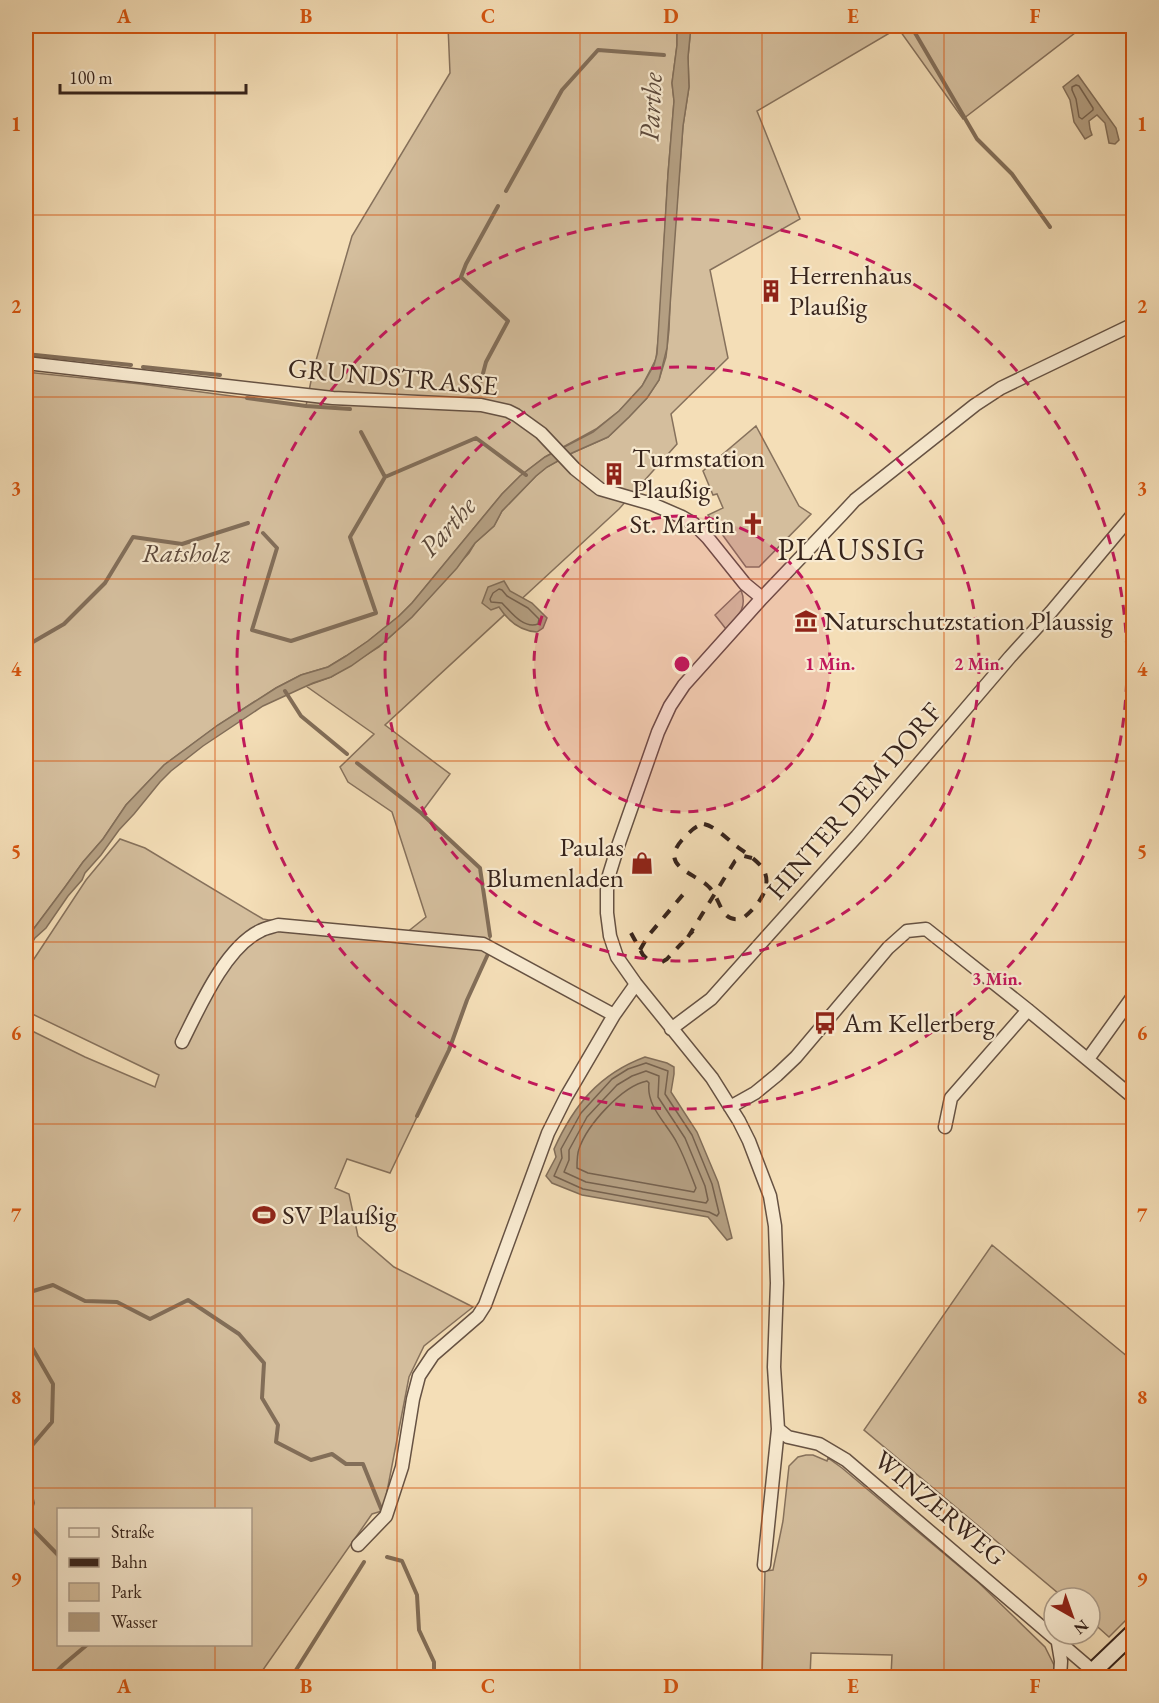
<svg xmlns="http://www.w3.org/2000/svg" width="1159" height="1703" font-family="'EB Garamond',serif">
<rect width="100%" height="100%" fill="#f4deb7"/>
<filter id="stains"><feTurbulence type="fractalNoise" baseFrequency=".00333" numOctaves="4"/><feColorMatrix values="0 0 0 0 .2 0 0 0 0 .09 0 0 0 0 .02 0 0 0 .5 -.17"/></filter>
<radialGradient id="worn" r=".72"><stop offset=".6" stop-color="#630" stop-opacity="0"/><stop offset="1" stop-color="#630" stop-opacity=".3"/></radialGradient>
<path fill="#d4be9d" stroke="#86715c" stroke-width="1.5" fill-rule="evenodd" d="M448,26H677V45L672,83L674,101L668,174L659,332L656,359L642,386L619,411L596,429L545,457L520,476L502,494L412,603L399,616L368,641L346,656L328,667L301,675L276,688L218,725L164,765L126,805L103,839L83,862L65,887L26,939V372L141,384L306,406L313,371L352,236L450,73Z
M691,26H1084L963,119L898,28L757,111L800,219L710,270L728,358L671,414L677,444L619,509L385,725L450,774L421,813L480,868L490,936L488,954L467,1000L449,1050L390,1173L347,1159L335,1188L349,1194L358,1236L394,1267L473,1307L424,1346L409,1377L385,1502L382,1511L372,1514L258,1677H26V1028L85,1057L155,1087L159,1075L26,1011V971L86,880L120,839L145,848L263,919L280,922L406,933L426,917L392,812L348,782L340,767L374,734L306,686L331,677L379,647L412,617L469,553L475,543L494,526L502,511L536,476L547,467L572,453L608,437L629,417L647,398L659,380L666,357L669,330L671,279L683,126L689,87L688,57ZM58,1510H250V1644H58Z
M756,426L799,506L811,514L759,567H746L708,515L723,508L717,494L713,495L703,471Z
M741,590C748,608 738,616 726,629L715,615Z
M992,1245L1128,1357L1133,1351V1613L1109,1637L1090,1620V1598H1064L864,1430Z
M806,1455H813L827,1461L828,1458L842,1468L979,1583L1045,1647L1055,1667L1051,1677H891L892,1655L811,1653L810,1677H762L765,1571L773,1570L783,1521L789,1466L798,1457Z"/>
<path fill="#b49f82" stroke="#826e59" stroke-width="1.5" d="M677,26H691L688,57L689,87L683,126L667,348L659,380L647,398L629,417L608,437L572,453L547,467L536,476L502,511L494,526L475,543L457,568L412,617L382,644L351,666L331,677L313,683L263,706L203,746L171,771L160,782L134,814L119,830L101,855L85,873L82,880L68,896L46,928L35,938L26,954V939L65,887L83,862L103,839L126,805L164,765L218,725L276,688L301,675L328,667L346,656L368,641L399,616L412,603L502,494L520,476L545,457L593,432L619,411L642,386L654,365L657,354L668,174L674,101L672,83L677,45Z
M1078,75L1116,128L1119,140L1115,144L1109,143L1105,123L1097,115L1089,121L1090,129L1092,135L1085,139L1074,122L1070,100L1063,87Z
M504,581L510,591L532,603L547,618L543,628L537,632C521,631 508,621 499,607L491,610L482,603L488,587Z
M645,1057L667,1063L674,1067V1074L671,1092L697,1132L718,1182L732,1238L727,1240L708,1217L582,1195L552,1183L546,1176L556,1157L554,1149C574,1105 599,1074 645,1057Z"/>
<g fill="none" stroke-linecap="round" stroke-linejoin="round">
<path stroke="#76624f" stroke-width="1.5" d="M1076,85L1079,86L1093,108V110L1082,119L1079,117L1076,99L1072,90V87Z
M499,589L502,590L507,596L528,608L539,619L538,624C523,629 511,612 502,603L491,602L490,599L493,593Z
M646,1063L668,1071L665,1094L692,1135L712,1184L719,1213L717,1216L709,1212L583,1189L554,1176L562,1158L561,1149L581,1113L612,1079L628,1069Z
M646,1071L659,1076L658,1097L685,1138L705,1186L708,1200L706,1203L586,1182L564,1172L569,1160V1150L587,1117L617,1085L632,1076Z
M647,1081L649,1083C646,1107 667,1123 677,1143C685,1158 690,1173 696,1188L694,1192L588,1173L577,1168C577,1162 577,1154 579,1149C587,1125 622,1086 647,1081Z"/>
<path stroke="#826e59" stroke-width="4" d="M911,26L977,139L1012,174L1050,227
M1040,26L1045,32
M506,191L562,90L598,50L664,55
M26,354L131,365
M143,367L220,375
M481,381L486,362L508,321L461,277L466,264L498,206
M247,398L306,406L350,409
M361,432L385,477
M263,533L277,548L252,630L291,641L376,613L350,537L385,477L476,438L526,475
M26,646L64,624L105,583L133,537L182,544L248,523
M285,691L301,716L347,754
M357,763L421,813L480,868L490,936
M417,1116L449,1050L467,1000L488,954
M26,1281L30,1292L53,1285L85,1301L117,1302L150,1319L188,1300L239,1334L264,1363L262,1398L278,1425L276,1442L311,1460L332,1454L346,1464H363L382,1511
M30,1292L26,1337L53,1384L52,1422L29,1449L26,1474L33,1503L26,1522L58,1555
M387,1557L402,1561L417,1595L419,1630L434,1662V1678
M50,1678L63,1665L88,1644
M291,1678L364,1562"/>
<g stroke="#665243" stroke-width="15">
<path id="street" d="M26,363L333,398L481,405L508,411L516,415L541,433L575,469L600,489L652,504L682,517L694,524L708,538L745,584L762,598
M671,1029L711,999L857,836L1010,657L1051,612L1134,513
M182,1042C199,1008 225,948 260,931C265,928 272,927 278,925L483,944L614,1015
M1088,1059L1134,995
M730,1107L755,1093L777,1075L796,1057L888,948L907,931L926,929L1028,1010L1134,1098
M945,1127L951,1098L1028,1010
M778,1429L788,1437L819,1444L846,1460L1093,1671
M358,1545L386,1516L402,1467L413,1399L419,1376L433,1355L478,1316L485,1305L548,1133L566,1097L614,1015L636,984
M764,1565L778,1429L774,1367L777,1283L775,1226L770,1196L749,1141L739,1121L712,1078L636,984L617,957L610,936L607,913V890L609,875L618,846L658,732L670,706L684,685L762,598L842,514L855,500L975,405L1001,388L1134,324
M1058,1643L1061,1661L1060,1678"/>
</g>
<g stroke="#37241c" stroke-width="20">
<path id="secondary" d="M1086,1678L1134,1632"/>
</g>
<use href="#street" stroke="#f8ead0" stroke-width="12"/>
<use href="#secondary" stroke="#f8ead0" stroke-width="16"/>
<path stroke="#37241c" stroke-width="4" stroke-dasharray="10 10" stroke-linecap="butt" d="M704,824C716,827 726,838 735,845C744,852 754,858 761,866C776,885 757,907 743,918C720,925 721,898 709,887C696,873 658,867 682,840C689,833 694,826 704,824Z
M631,933L643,955L650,962
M688,937L735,861L744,856L752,858
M640,950L648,936L686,891
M662,962L667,959L693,931"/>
</g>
<path fill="none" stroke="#d6540e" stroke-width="1.5" stroke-opacity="0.55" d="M215,26V1510M397,26V1678M580,26V1678M762,26V1678M944,26V1678M26,215H1134M26,397H1134M26,579H1134M26,761H1134M26,942H1134M26,1124H1134M26,1306H1134M26,1488H1134M215,1644V1678"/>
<circle cx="682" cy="664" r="148" fill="#c2185b" fill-opacity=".12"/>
<g fill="none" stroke="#c2185b" stroke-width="3" stroke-dasharray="10 8">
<circle cx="682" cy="664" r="148"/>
<circle cx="682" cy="664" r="297"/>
<circle cx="682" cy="664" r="445"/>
</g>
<defs>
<g id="building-bare" transform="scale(1.8)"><path d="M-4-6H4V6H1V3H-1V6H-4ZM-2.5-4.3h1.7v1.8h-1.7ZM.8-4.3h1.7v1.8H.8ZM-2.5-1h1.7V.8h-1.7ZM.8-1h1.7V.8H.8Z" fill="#8f2418" stroke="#f8ead0" stroke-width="2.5" paint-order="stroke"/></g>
<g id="church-bare" transform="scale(1.8)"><path d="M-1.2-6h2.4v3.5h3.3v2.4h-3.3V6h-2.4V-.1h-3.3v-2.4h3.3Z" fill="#8f2418" stroke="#f8ead0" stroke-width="2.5" paint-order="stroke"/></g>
<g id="museum-bare" transform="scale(1.8)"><path d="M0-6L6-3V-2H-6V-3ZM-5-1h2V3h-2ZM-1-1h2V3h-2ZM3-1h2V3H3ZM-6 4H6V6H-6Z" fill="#8f2418" stroke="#f8ead0" stroke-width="2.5" paint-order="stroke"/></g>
<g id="shop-bare" transform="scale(1.8)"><path d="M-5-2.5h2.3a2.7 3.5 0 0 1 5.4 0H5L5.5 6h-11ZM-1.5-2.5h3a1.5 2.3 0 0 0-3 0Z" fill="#8f2418" stroke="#f8ead0" stroke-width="2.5" paint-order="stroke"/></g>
<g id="bus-bare" transform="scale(1.8)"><path d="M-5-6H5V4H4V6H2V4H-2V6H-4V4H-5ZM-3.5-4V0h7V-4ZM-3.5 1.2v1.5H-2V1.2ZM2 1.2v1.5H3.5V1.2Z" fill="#8f2418" stroke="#f8ead0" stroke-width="2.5" paint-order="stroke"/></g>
<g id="stadium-bare" transform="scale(1.8)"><path d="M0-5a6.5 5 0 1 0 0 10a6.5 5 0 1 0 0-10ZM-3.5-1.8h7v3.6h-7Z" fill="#8f2418" stroke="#f8ead0" stroke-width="2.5" paint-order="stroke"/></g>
</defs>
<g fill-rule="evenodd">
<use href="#building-bare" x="771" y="291"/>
<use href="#building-bare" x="614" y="474"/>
<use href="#church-bare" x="753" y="524"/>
<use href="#museum-bare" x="806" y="621"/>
<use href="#shop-bare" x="642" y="863"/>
<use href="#bus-bare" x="825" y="1023"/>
<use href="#stadium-bare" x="264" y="1215"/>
</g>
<g text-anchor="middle" stroke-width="4.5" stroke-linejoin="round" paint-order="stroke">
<g font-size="27" fill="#37241c" stroke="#f8ead0" text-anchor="start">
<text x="789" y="284">Herrenhaus<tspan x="789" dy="31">Plaußig</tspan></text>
<text x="632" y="467">Turmstation<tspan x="632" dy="31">Plaußig</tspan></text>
<text x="735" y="533" text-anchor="end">St. Martin</text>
<text x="824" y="630">Naturschutzstation Plaussig</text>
<text x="624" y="856" text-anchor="end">Paulas<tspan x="624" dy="31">Blumenladen</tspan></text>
<text x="843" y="1032">Am Kellerberg</text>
<text x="282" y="1224">SV Plaußig</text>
</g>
<g font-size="27" fill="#37241c" stroke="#f8ead0">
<text transform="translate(393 377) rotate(5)" y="9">GRUNDSTRASSE</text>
<text transform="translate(854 801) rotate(-49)" y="9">HINTER DEM DORF</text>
<text transform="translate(940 1508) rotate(40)" y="9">WINZERWEG</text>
</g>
<g font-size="27" font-style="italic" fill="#5e4a3c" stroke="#f8ead0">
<text x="186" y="562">Ratsholz</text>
</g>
<g font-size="28" font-style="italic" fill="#5c493b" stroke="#f8ead0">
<text transform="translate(650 107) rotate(-87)" y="10">Parthe</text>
<text transform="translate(447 526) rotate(-48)" y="10">Parthe</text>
</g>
<g font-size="30" letter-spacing="1.5" fill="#37241c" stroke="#f8ead0">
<text x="852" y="560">PLAUSSIG</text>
</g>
</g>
<circle cx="682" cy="664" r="9" fill="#c2185b" stroke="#f8ead0" stroke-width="3"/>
<g font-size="18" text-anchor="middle" font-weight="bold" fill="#c2185b" stroke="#f8ead0" stroke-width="4.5" stroke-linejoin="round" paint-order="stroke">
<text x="830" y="670">1 Min.</text>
<text x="979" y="670">2 Min.</text>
<text x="997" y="985">3 Min.</text>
</g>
<rect width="1159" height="1703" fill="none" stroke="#f4deb7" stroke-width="66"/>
<rect x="57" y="1508" width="195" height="138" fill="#f8ead0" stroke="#ab9b88" stroke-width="1.5"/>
<rect x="69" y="1528" width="30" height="9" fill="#f8ead0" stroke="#ab9b88" stroke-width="1.5"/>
<text x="111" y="1538" font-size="18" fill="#37241c">Straße</text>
<rect x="69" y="1558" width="30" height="9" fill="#37241c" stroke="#ab9b88" stroke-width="1.5"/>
<text x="111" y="1568" font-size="18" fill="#37241c">Bahn</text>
<rect x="69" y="1583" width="30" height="18" fill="#d4be9d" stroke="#ab9b88" stroke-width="1.5"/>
<text x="111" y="1598" font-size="18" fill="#37241c">Park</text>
<rect x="69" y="1613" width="30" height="18" fill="#b49f82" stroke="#ab9b88" stroke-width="1.5"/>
<text x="111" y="1628" font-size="18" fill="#37241c">Wasser</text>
<g transform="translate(1072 1616) rotate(140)"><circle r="28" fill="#f8ead0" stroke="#ab9b88" stroke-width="1.5"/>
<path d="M0-4.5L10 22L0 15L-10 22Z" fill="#8f2418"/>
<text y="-9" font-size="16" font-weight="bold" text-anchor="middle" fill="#37241c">N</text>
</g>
<path d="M60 84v9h186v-9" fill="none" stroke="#37241c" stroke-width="3"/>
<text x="69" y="84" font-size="18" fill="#37241c" stroke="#f8ead0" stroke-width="4.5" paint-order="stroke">100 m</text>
<rect x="33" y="33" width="1093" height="1637" fill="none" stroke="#d6540e" stroke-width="2"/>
<g font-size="20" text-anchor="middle" font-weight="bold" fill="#d6540e">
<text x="124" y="23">A</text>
<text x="306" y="23">B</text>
<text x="488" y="23">C</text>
<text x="671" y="23">D</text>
<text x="853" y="23">E</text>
<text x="1035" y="23">F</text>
<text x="16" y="131">1</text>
<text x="1142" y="131">1</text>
<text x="16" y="313">2</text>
<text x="1142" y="313">2</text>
<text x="16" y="495">3</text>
<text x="1142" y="495">3</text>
<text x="16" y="676">4</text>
<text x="1142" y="676">4</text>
<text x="16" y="858">5</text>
<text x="1142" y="858">5</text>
<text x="16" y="1040">6</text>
<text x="1142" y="1040">6</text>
<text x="16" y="1222">7</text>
<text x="1142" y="1222">7</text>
<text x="16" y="1404">8</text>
<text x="1142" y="1404">8</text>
<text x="16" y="1586">9</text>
<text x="1142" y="1586">9</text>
<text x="124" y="1693">A</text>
<text x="306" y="1693">B</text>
<text x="488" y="1693">C</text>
<text x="671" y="1693">D</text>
<text x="853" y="1693">E</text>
<text x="1035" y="1693">F</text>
</g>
<rect width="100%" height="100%" filter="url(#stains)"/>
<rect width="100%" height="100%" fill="url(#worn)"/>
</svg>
